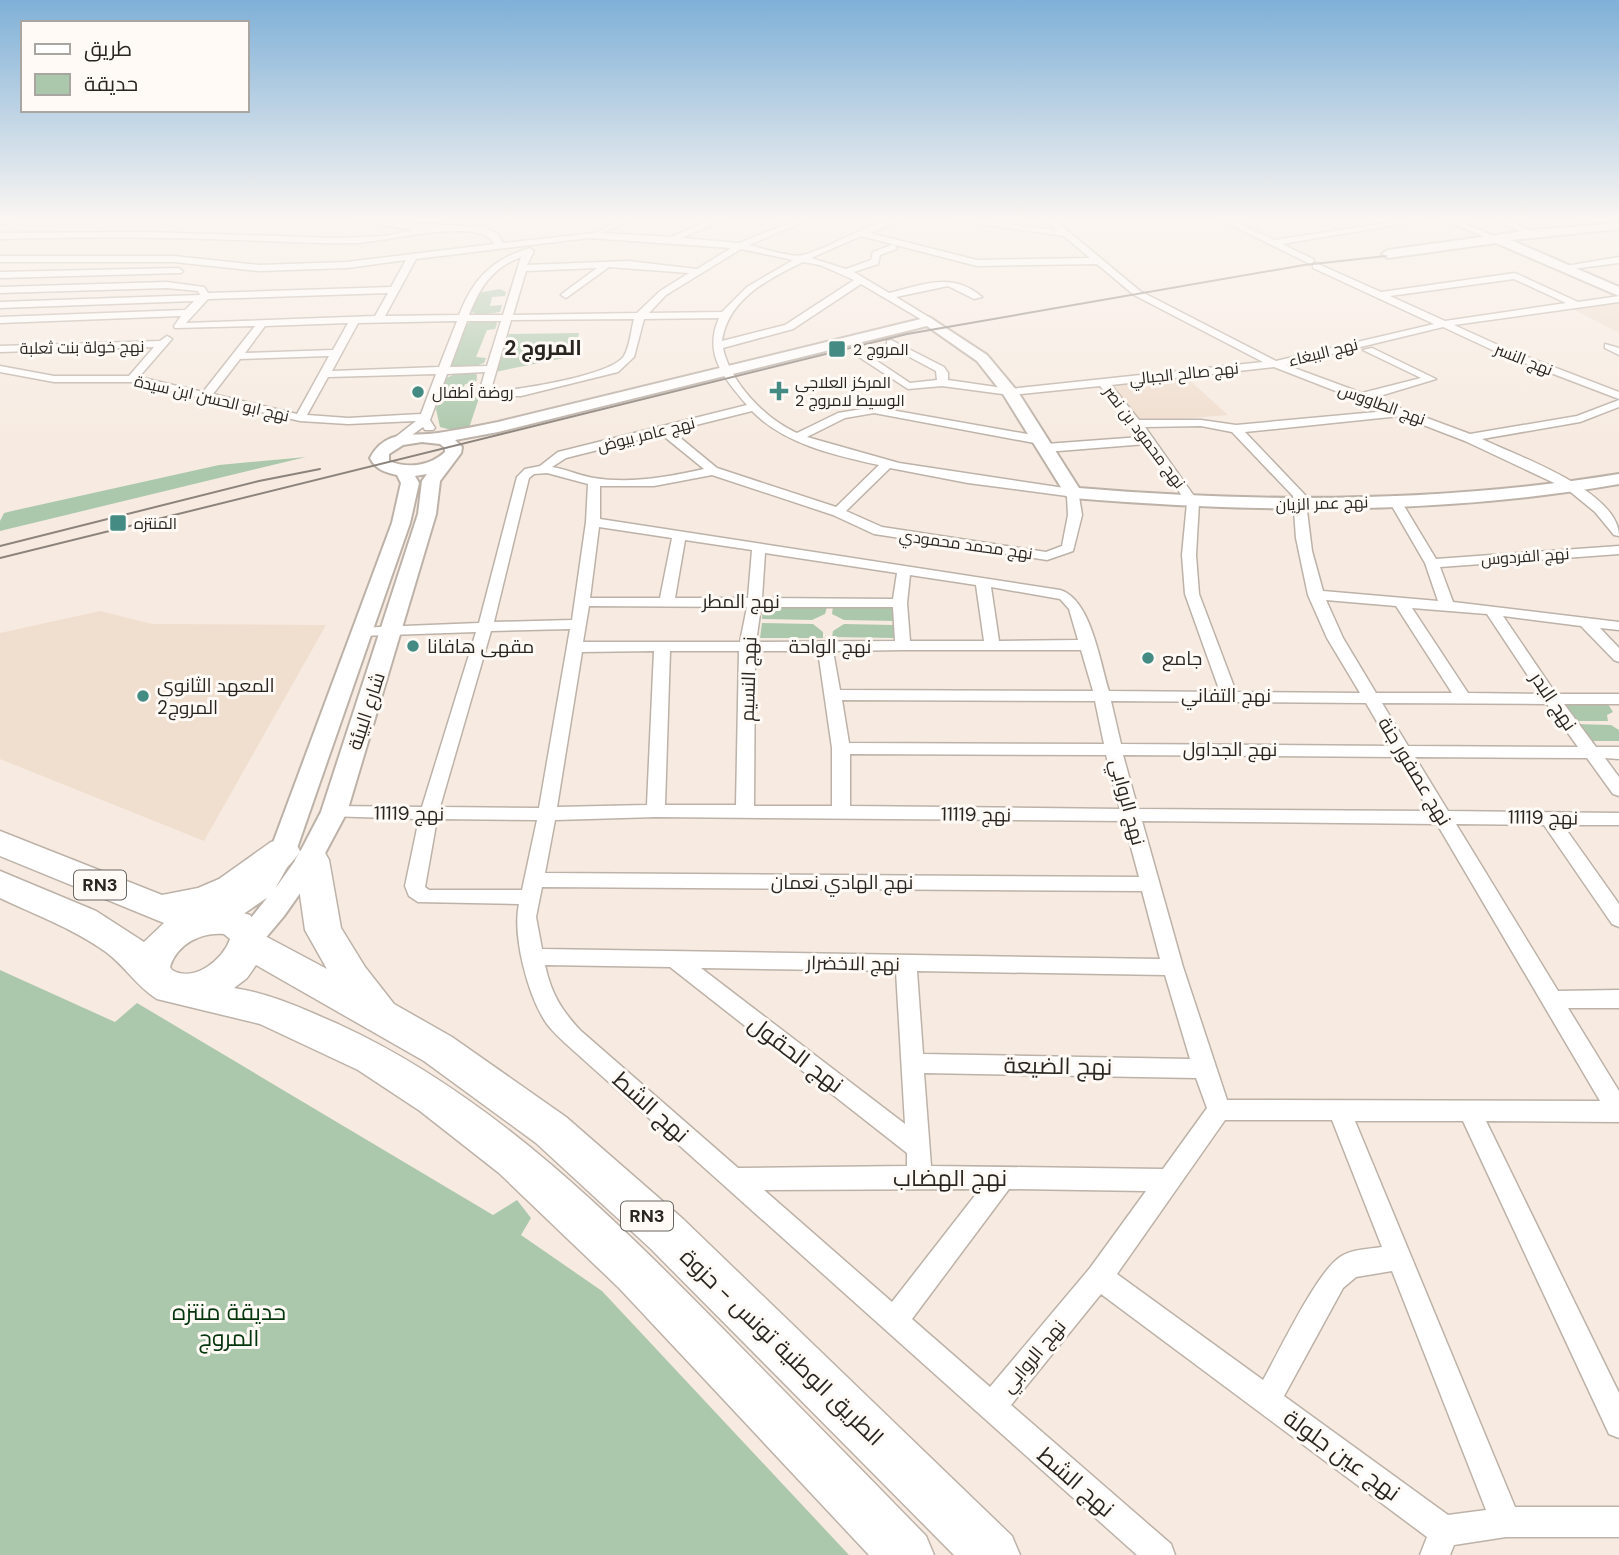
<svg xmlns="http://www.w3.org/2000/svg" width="1619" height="1555" font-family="'DM Sans',Cairo,sans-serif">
<rect width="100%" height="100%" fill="#f7ebe1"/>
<path fill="#f0decf" d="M1619,303V333L1571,308Z
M1186,377L1228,415L1139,422L1111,384Z
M100,611L152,624L326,625L204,841L0,759V633Z"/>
<path fill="#acc8ac" d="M500,289L506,292L505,296L492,297L490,306L502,305L500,312L478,315L470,311L477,293Z
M475,319H494L497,324L495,329L487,330L476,357L486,358L484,363C473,367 462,371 451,365L466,325Z
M579,333L574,356L495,372L509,334Z
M473,372L477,375L476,384H465L461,393L479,398L469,428L452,430L440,427L436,409L446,378L458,373Z
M306,457L0,531V521L4,513L12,511L219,465Z
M833,606L894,608V621L844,620L832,614Z
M763,607H827L825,614L812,620L762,619Z
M762,623L813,624L823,632V638H760Z
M844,624L894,625L895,638L832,637L833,631Z
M1563,702L1608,704L1613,712L1607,715L1608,721H1574Z
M1575,724L1611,725L1619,730V741H1585Z
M0,970L115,1022L137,1003L493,1215L517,1200L531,1218L521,1235L602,1291L849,1555H0Z"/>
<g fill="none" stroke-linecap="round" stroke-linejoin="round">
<g stroke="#bdb2a8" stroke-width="3">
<path id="street" d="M0,221H8L0,225Z
M358,221L484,227L498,234L503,243L594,233L620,221H631L602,233L671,237L709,221H720L682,238L739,243L794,221H805L749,245C761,248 792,258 803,255C836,246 865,221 901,221L870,233L977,260L1090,258L1064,236L956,221H979L1057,230L1047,221H1056L1140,291L1276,361L1434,324L1313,268V264L1316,263L1381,292L1515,273L1578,302L1619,296V302L1454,325L1509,350L1619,392V399L1501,354L1443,327L1286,365L1362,393L1421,378L1363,350L1372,348L1436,379L1373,398L1470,434L1577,416L1619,400V407L1580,422L1482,439C1517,456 1619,491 1619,536L1614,535L1595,512L1567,489L1465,441L1400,416L1245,432L1305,495L1312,551L1323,591L1438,601L1425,563L1389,501L1395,497L1401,501L1436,559L1619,546V554L1440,567L1453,602L1619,622V630L1600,628L1619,648V662L1614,660L1581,626L1503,616L1556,694H1619V704H1564L1596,747H1619V759L1605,758L1619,777V796L1613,794L1587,758L1415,757L1448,811L1619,813V825H1563L1619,904V927L1612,924L1544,825L1456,824L1558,991L1619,990V1008H1568L1619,1091V1122L1486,1121L1619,1393V1438L1609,1434L1463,1121H1355L1515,1507H1619V1537H1506L1454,1545L1450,1555H1420L1427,1537L1101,1294L1011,1405L1171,1544L1175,1555H1137L565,1043C559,1037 552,1031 547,1024C528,997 512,935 519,904L418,902L409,896L405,886L419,819L328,816L325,812L328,808L334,806L422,807L476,632L360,636L355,634L352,631L355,628L479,623L517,477L525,469L540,466L558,452L747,405C724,378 703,354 719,318L644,319L634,357L618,372L521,396H489L481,386L485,372L447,374L430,420L435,428L433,430H425L423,427L397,446L393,445V439L416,421L348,424L300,421L132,382H54L0,372V366L54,376H129L154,347L0,352V346L160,341L167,336L172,339L139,377L203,392L255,326L175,328L174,326L181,316L0,323V317L185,310L194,301L0,308V302L200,295L198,291L167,288L0,293V287L167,282L204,287L208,293L391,287L406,260L347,268L259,271L174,262H0V256H174L259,265L347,262L494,244C482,216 384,242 357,243C307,244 258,240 208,239C139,237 69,237 0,239V233L150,232L335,238L385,236L413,230ZM861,236L977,266L1097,264L1134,295L1263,362L1010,389L948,380V373L944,367L891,340L887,341V345L936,371L937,380L910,383L868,355L859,357L908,389L942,386L1010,395L1100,386L1141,437L1046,444L1040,448L1046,452L1146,444L1187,503L1182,555L1185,594L1220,692L1109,691C1100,663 1091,599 1060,590L600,519V486H654L712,475L833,515L874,534L1047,560L1073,551L1082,515L1078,490L899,463L807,437L845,418L874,413L1040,444L1046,440L1044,437L874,407L838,413L797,433C765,419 730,382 723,348L793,329L861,284L929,324L934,321L932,319L896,297L948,286L974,299L982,297C952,271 923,285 889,293L854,272L878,264L880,255L897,249L894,244L873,252L871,260L846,269L811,258ZM589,238L731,248L697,269L628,261L527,265L534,251L530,248C492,259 473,279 459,315L385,316L416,259ZM741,249L793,260L747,287L722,312L649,313L666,295ZM521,257L503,315H469C480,287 492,268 521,257ZM803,262L820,265L854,280L785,325L722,341C728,299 768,279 803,262ZM609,267L689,273L660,291L637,313L513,315L526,271L597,268L563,293L561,295L566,298ZM1514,279L1566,303L1445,321L1390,296ZM388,293L375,316L186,323L208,299ZM634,319C631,330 630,346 624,356C612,375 520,390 496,391L492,386L511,320ZM457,321L439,367L332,371L358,323ZM467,321H501L487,366L450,367ZM348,323L333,350L245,353L265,326ZM329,356L297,414L213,394L240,359ZM1274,367L1387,411L1236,425L1201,420H1139L1111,385ZM436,374L421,414L348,418L307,415L328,377ZM752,411C784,444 834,455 879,465L836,507L717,468L672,431ZM1201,426L1232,432L1293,496L1296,538L1308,595L1327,638L1360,693L1236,692L1199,594L1196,555L1199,503L1145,427ZM661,434L704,469C668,477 630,484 594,478C580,476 566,469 552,467L566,458ZM890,468L968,483L1067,496L1068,515L1062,546L1046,552L882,527L846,511ZM547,473L588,484L586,522L572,620L494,622L529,478L534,474ZM599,527L672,538L660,598H590ZM685,540L752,550L748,598H675ZM765,553L897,573L893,599L762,598ZM910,575L976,585L984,641H910L907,603ZM991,587L1060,599L1069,609L1078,640L999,641ZM1326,600L1396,606L1452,693H1376L1343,638ZM589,606L747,607L740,642H583ZM761,607H893L895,641L756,642ZM1412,608L1487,614L1540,694L1468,693ZM570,629L539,808L440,807L491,631ZM904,650H1081L1093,691L840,690L833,651ZM654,651L647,805L557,807L582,652ZM670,651H739L736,805H665ZM755,651H818L832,748V806H754ZM842,700L1095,701L1104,744L849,743ZM1111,701L1366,703L1391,746L1121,744ZM1382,703L1547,704L1578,747L1408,746ZM850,754L1106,755L1120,809L850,806ZM1123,755L1398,757L1429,811L1138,809ZM656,817L1124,821L1139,877L545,873L555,820ZM437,819L537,820L522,890H429L425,887ZM1142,821L1437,824L1600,1101L1227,1100L1183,967ZM542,887L1142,891L1160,959L542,949L536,917ZM545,965L670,967L907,1153V1166L738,1168L581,1031C561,1010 551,993 545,965ZM701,968L896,971L905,1124ZM917,971L1165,975L1190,1059L923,1054ZM924,1073L1196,1078L1207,1108L1163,1169L931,1166ZM1225,1120H1332L1382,1247C1369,1249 1352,1249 1340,1257C1316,1273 1279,1352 1263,1380L1117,1274ZM980,1189L892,1302L764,1190ZM1009,1189L1146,1191L1090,1268L990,1387L912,1319ZM1392,1271L1486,1510L1448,1515L1284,1396L1343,1288L1356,1277Z
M1223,221H1233L1274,240L1401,221H1420L1282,244L1313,259L1314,261L1310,264Z
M1447,221H1458L1501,239L1494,241Z
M1500,221H1510L1536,234L1529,236Z
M1619,257V263L1564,270L1560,267Z
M178,268L183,271L181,273L0,278V272Z
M1605,344L1619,348V355L1605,348Z"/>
</g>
<g stroke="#bdb2a8" stroke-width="4">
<path id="secondary" d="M1619,223V229L1511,240L1619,287V296L1496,243L1388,258L1382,254L1388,250L1532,230Z
M929,317L987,355L1018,392L1079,488C1258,503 1442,503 1619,474V484C1440,515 1254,513 1073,498L1067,497L1003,394L977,361L927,326L498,432L455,440L462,447L461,453L440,481L436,514L347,812L315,872L284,916L258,947L248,950L238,947L234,939L267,898C248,909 221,935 198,927L194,920L198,913L251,882L270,851L392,523L401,483L397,475C385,472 376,470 370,458C386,428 412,437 438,433C458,430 478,426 498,422ZM422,442L440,444L445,448V452C430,466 408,469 389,461V454L403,445ZM427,474L422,481L418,514L321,812L297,858L275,889L296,851L410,523L419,483L415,476Z"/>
</g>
<g stroke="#bdb2a8" stroke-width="3">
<path id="highway" d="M0,831L162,895L198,888L219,879L271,842L283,839L295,842L300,851C285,876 250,897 223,907L250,915L265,936L327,969L305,930L295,860L300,851L312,848L324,851L329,860L341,928L365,967L394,1004L452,1037L566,1117L683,1219L1012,1536L1020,1555H954L651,1249L536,1143L424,1061L256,965L247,978L234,988C272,994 303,1009 338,1024C493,1095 615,1219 733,1339C798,1405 862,1470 926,1536L934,1555H869L619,1288L499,1173L420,1111L358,1070L260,1024L157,999C137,987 125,966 106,952C74,929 36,915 0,898V871L96,911L144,942L164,923L0,856ZM224,934L230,939C223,960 194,983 172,970L170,967C177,944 201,932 224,934Z"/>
</g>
<use href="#street" fill="#fff" fill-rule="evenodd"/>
<use href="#secondary" fill="#fff" fill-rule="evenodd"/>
<use href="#highway" fill="#fff" fill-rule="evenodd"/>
<path stroke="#8b837c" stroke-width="2" d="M0,546L259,481L320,469
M0,558L907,334L1304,265L1386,256"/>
</g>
<linearGradient id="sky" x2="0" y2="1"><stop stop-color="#7fb0d7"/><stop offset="0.5" stop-color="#fbf6f2"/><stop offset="1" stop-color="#fbf6f2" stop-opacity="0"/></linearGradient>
<rect width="1619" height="439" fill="url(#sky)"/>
<g fill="#448b84" stroke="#fffaf6" stroke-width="2.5">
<rect x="828" y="340" width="18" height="18" rx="3.5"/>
<path d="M775.5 380.5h7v7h7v7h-7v7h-7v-7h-7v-7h7z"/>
<circle cx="418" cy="392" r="7"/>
<rect x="109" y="514" width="18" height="18" rx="3.5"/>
<circle cx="413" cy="646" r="7"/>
<circle cx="1148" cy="658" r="7"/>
<circle cx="143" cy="696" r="7"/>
</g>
<g text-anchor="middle" stroke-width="6" stroke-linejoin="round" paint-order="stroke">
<g font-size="16" fill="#292521" stroke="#fffaf6">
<text transform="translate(82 347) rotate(-1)" y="6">نهج خولة بنت ثعلبة</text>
<text transform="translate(1323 352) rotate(-14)" y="6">نهج الببغاء</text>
<text transform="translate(1524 359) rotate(22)" y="6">نهج النسر</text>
<text transform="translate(1184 373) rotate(-6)" y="6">نهج صالح الجبالي</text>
<text transform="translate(212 398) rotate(13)" y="6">نهج ابو الحسن ابن سيدة</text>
<text transform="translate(1382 404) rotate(20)" y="6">نهج الطاووس</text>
<text transform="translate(646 434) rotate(-14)" y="6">نهج عامر بيوض</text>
<text transform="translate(1145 437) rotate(53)" y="6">نهج محمود بن نصر</text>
<text transform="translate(1322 503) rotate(-2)" y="6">نهج عمر الزيان</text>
<text transform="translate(966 544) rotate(8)" y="6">نهج محمد محمودي</text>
<text transform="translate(1525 556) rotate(-4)" y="6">نهج الفردوس</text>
</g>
<g font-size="16" fill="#292521" stroke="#fffaf6" text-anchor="start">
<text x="853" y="355">المروج 2</text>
<text x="795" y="388">المركز العلاجي<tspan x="795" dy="18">الوسيط لامروج 2</tspan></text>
<text x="432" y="398">روضة أطفال</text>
<text x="134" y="529">المنتزه</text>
</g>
<g fill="#fffaf6" stroke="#696561" stroke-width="2">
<rect x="74" y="870.5" width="52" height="29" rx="5"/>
<rect x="621" y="1201.5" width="52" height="29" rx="5"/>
</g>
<g font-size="18" font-weight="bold" fill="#292521">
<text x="100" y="891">RN3</text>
<text x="647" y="1222">RN3</text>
</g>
<g font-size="19" fill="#292521" stroke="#fffaf6">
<text x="741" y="608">نهج المطر</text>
<text x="830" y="653">نهج الواحة</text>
<text transform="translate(748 679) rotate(-88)" y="7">نهج النسيم</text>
<text x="1226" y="702">نهج التفاني</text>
<text transform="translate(1554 701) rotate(56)" y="7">نهج البدر</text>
<text transform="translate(366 711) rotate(-72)" y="7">شارع البيئة</text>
<text x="1230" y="756">نهج الجداول</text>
<text transform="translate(1415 771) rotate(59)" y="7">نهج عصفور جنة</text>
<text transform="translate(1128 802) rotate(75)" y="7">نهج الروابي</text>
<text transform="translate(409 813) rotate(1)" y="7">نهج 11119</text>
<text transform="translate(976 814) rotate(1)" y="7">نهج 11119</text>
<text transform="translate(1543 817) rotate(1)" y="7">نهج 11119</text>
<text x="842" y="889">نهج الهادي نعمان</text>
<text transform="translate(853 963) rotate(1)" y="7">نهج الاخضرار</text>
<text transform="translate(1033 1356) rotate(-50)" y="7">نهج الروابي</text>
</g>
<g font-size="19" fill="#292521" stroke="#fffaf6" text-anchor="start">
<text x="427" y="653">مقهى هافانا</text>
<text x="1162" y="665">جامع</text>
<text x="157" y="692">المعهد الثانوي<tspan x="157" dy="22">المروج2</tspan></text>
</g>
<g font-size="21" font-weight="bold" fill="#292521" stroke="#fffaf6">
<text x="543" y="355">المروج 2</text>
</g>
<g font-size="23" fill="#292521" stroke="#fffaf6">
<text transform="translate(796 1054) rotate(37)" y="8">نهج الحقول</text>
<text transform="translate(1058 1066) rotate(1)" y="8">نهج الضيعة</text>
<text transform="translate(651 1107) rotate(42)" y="8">نهج الشط</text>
<text x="950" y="1186">نهج الهضاب</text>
<text transform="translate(782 1347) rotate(44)" y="8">الطريق الوطنية تونس - حزوة</text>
<text transform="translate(1342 1455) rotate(36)" y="8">نهج عين جلولة</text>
<text transform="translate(1076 1482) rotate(41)" y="8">نهج الشط</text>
</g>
<g font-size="23" fill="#04350d" stroke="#fffaf6">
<text x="229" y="1320">حديقة منتزه<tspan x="229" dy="26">المروج</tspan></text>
</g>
</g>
<rect x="21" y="21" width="228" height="91" fill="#fffaf6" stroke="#a9a5a1" stroke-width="2"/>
<rect x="35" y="44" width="35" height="10" fill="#ffffff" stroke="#a9a5a1" stroke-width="2"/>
<text x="84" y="56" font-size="21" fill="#292521">طريق</text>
<rect x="35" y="74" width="35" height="21" fill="#acc8ac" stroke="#a9a5a1" stroke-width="2"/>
<text x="84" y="91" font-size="21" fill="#292521">حديقة</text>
</svg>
